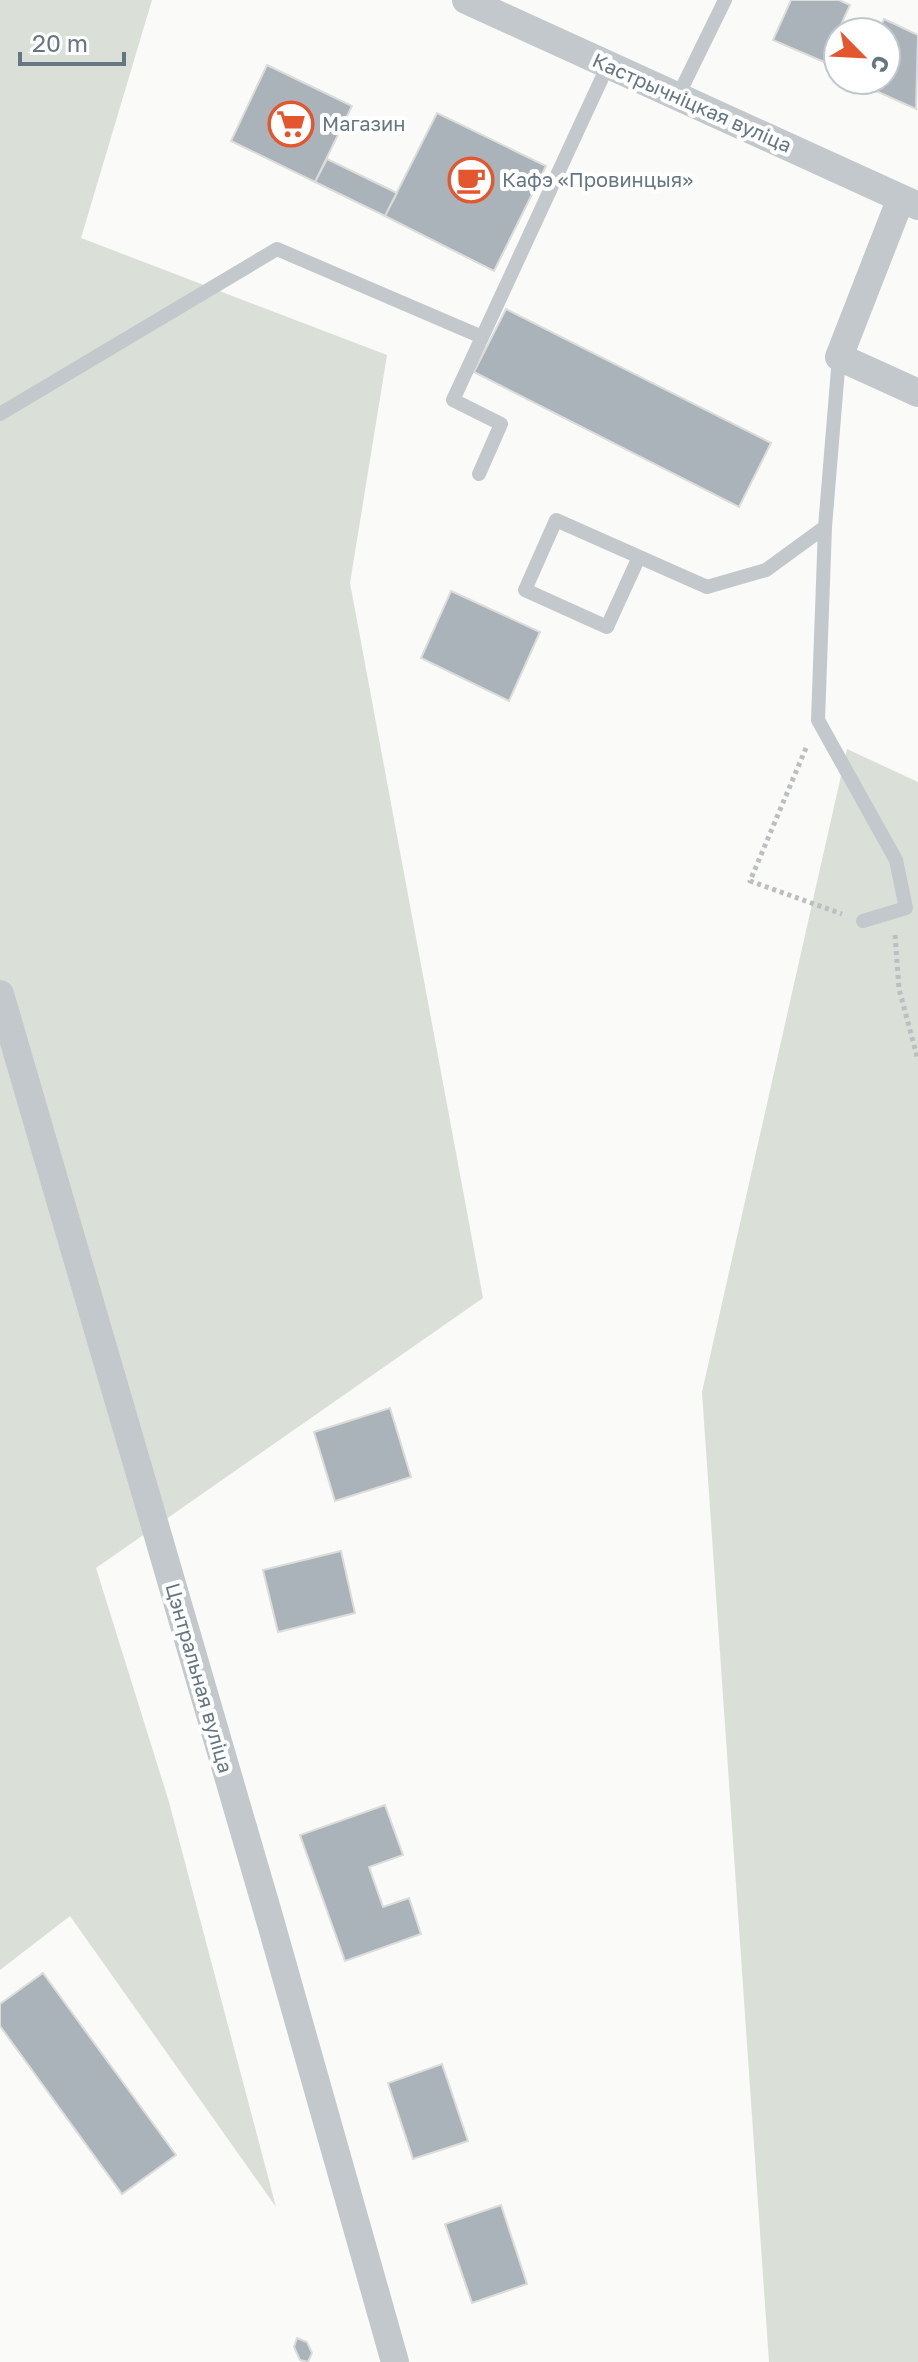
<svg xmlns="http://www.w3.org/2000/svg" width="918" height="2362" font-family="'Golos Text',sans-serif">
<rect width="100%" height="100%" fill="#fafaf8"/>
<path fill="#dadfd7" d="M0,0H152L81,238L387,355L350,583L483,1298L96,1568L169,1802L276,2207L70,1916L0,1970Z
M847,749L918,782V2362H769L702,1392Z"/>
<path fill="#aab3b9" stroke="#dcdcda" stroke-width="2" d="M791,0H839L850,5L824,62L773,40Z
M884,19L918,35L916,109L856,82L857,80H886V32H878Z
M267,65L352,106L315,182L231,141Z
M437,113L546,166L494,271L385,216Z
M327,159L397,193L385,216L315,182Z
M506,309L771,443L739,507L474,372Z
M451,591L540,632L509,701L421,658Z
M390,1408L411,1477L335,1501L314,1432Z
M341,1551L355,1613L278,1632L263,1570Z
M385,1805L403,1855L369,1867L383,1907L409,1898L421,1934L345,1961L300,1835Z
M43,1973L176,2155L122,2194L0,2026V2004Z
M442,2064L468,2141L413,2159L388,2083Z
M501,2205L527,2284L472,2303L445,2224Z
M297,2338L307,2342L312,2353L308,2362L300,2360L294,2347Z"/>
<g fill="none" stroke-linecap="round" stroke-linejoin="round">
<path stroke="#bbbfc2" stroke-width="5" stroke-dasharray="4 4" stroke-linecap="butt" d="M806,748L750,881L842,914
M895,935L899,989L918,1060"/>
<path stroke="#c3c8cc" stroke-width="14" d="M678,96L725,0
M0,414L277,249L482,337
M479,474L501,424L453,400L608,65
M825,527L818,720L896,860L906,908L863,921
M639,557L607,627L525,590L556,520L707,587L766,570L825,527L839,357"/>
<path stroke="#c3c8cc" stroke-width="28" d="M466,0L918,206
M901,198L839,357L918,393
M0,994L270,1920L395,2362"/>
</g>
<defs>
<g id="supermarket-ring" transform="scale(2.3)"><circle r="9.5" fill="#fff" stroke="#e4572e" stroke-width="1.5"/><path d="M-6-5.5h2.5l.6 2H6L4.5 2H-2.5L-4.4-4H-6ZM-1.5 3.2a1.3 1.3 0 1 0 .1 0ZM3 3.2a1.3 1.3 0 1 0 .1 0Z" fill="#e4572e"/></g>
<g id="cafe-ring" transform="scale(2.3)"><circle r="9.5" fill="#fff" stroke="#e4572e" stroke-width="1.5"/><path d="M-5.5-4.5H6V0H3Q3 3.5 0 3.5H-2.5Q-5.5 3.5-5.5 0ZM3-3.2v2h1.7v-2ZM-6 4.5H4V6H-6Z" fill="#e4572e"/></g>
</defs>
<g fill-rule="evenodd">
<use href="#supermarket-ring" x="291" y="124"/>
<use href="#cafe-ring" x="471" y="180"/>
</g>
<g text-anchor="middle" stroke-width="8" stroke-linejoin="round" paint-order="stroke">
<g font-size="20" fill="#657683" stroke="#fff">
<text transform="translate(692 103) rotate(24)" y="7">Кастрычніцкая вуліца</text>
<text transform="translate(199 1678) rotate(74)" y="7">Цэнтральная вуліца</text>
</g>
<g font-size="20" fill="#657683" stroke="#fff" text-anchor="start">
<text x="322" y="131">Магазин</text>
<text x="502" y="187">Кафэ «Провинцыя»</text>
</g>
</g>
<g transform="translate(862 56) rotate(114)"><circle r="38" fill="#ffffff" stroke="#c1c8cd" stroke-width="2"/>
<path d="M0-6L14 30L0 20L-14 30Z" fill="#e4572e"/>
<text y="-12" font-size="22" font-weight="bold" text-anchor="middle" fill="#657683">С</text>
</g>
<path d="M20 52v12h104v-12" fill="none" stroke="#657683" stroke-width="4"/>
<text x="32" y="52" font-size="24" fill="#657683" stroke="#ffffff" stroke-width="6" paint-order="stroke">20 m</text>
</svg>
